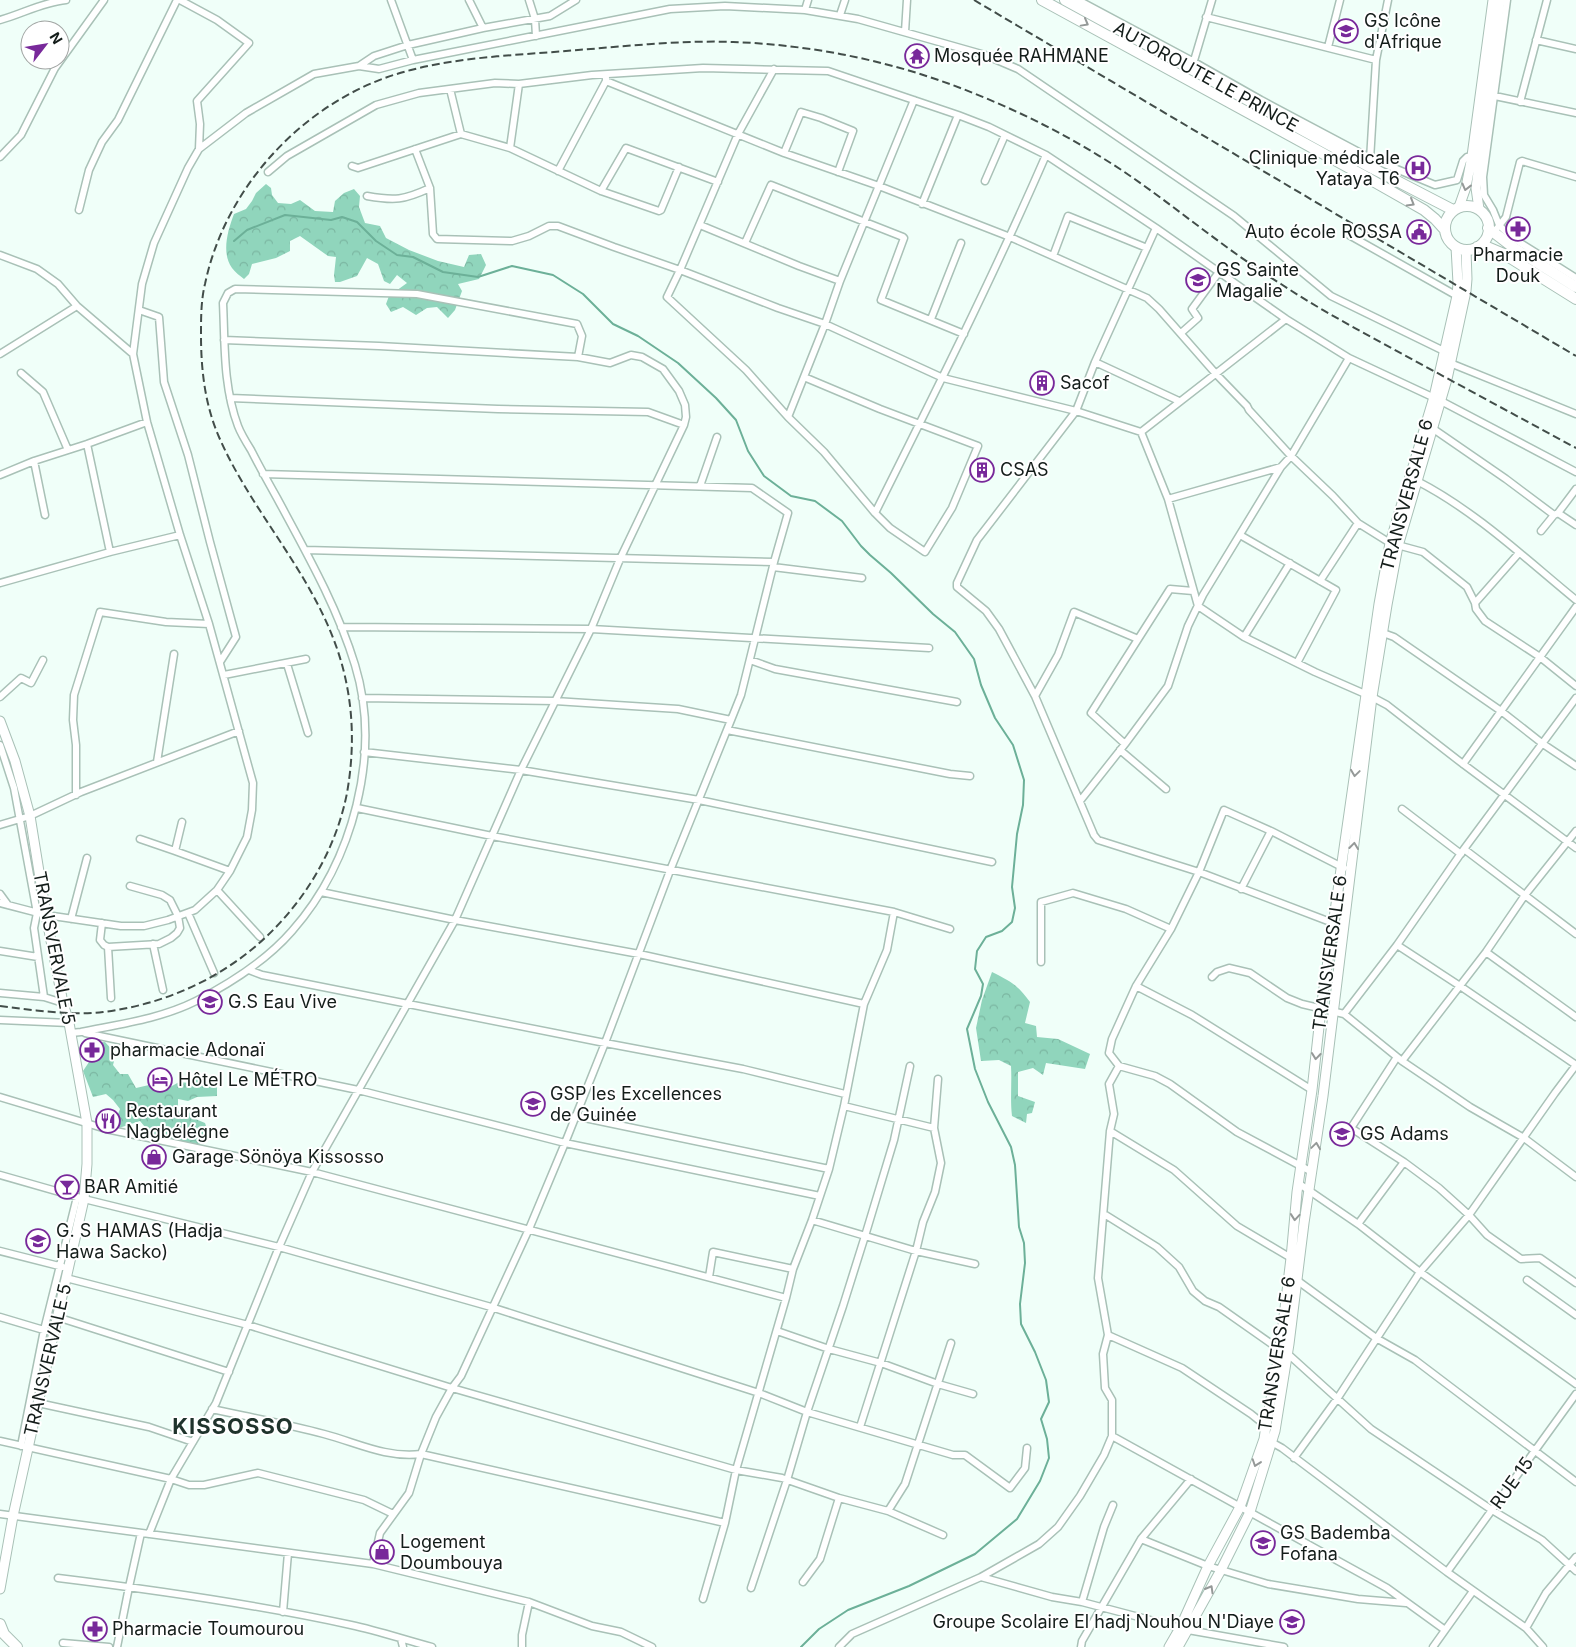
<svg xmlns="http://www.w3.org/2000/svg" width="1576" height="1647" font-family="Inter,sans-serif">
<defs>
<pattern id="forest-crowns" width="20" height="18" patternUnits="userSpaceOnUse" patternTransform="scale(1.25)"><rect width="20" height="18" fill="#90d5bc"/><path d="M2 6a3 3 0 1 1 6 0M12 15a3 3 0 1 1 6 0" fill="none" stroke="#7bb6a1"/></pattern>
</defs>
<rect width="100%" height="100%" fill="#f0fff9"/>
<path fill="url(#forest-crowns)" d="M266,184L271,188L272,195L278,203L291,204L300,200L315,211L333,212L335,201L344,193L354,189L360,196L359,207L365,223L380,226L386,238L409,250L438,261L464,267L469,255L481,254L486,265L479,279L458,284L462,291L455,310L448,318L437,307L427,308L416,315L403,307L391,312L386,304L389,296L407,283L397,275L390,284L384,281L378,264L367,258L357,276L340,282H335L334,275L336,257L328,256L300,236L290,241V251L276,258L252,264L249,274L244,279C240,276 235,272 232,268C221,253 228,230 234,214L246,209L252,201L256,193Z
M992,972C1010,981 1018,985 1030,1002L1025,1023L1036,1026L1037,1037L1058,1039L1090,1054L1085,1069L1046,1063L1043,1075L1033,1068L1018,1072V1096L1035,1102L1032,1113L1027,1114L1026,1123L1012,1116C1010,1099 1012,1083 1011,1066L999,1060L981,1061L976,1028L982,1000Z
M105,1042L116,1054L113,1065L120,1074H128L136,1088L149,1085L156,1078L167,1087L172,1086L179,1082L189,1083L193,1075L207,1081L213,1078L217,1087V1096L197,1097L188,1101L178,1099V1110L181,1116L188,1111L193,1118L205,1123L207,1129L200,1144L181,1148L174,1139L144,1134L145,1127L140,1121L119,1128L111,1134L105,1126L116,1119L120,1109L113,1100L106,1094L93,1097L83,1071L89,1062L87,1059L98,1043Z"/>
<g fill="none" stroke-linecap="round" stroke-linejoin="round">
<path stroke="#6cb098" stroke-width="2" d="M234,241L247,230L285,215L331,220L342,217L357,222L376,241L397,255L413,257L443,272L478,277L512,266L553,275L583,294L613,324L638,336L678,363L716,398L736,420L748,451L764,476L791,496L815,501L842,521L861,546L870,555L891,573L933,614L955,632L974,659L981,685L995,718L1013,745L1024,780L1023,805L1017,834L1012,887L1015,908L1012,922L1002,931L986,937L977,951L975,969L983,984L981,996L967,1029L975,1069L988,1102L1011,1147L1015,1165L1019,1227L1024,1243L1025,1263L1020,1304L1021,1324L1035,1352L1046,1380L1049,1402L1041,1419L1047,1439L1049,1458L1040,1481L1017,1519L975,1554L909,1586L848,1610L819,1629L801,1647"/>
<g stroke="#a9c1b7" stroke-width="9">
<path id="minor" d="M180,0L217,20L249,43L197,101L200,124L199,149
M391,0L413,60
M469,0L483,28
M529,0L535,19L536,36
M1078,0L1194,62L1261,100L1370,158L1435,185L1457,180L1463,161L1467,157L1475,156
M1507,0L1483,177L1484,195L1493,210L1499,225L1511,237L1576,278
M805,10L808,0
M840,15L845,0
M1206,17L1376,60
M0,20C22,14 43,2 66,0
M905,32L907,0
M1536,40L1576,49
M1328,47L1340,0
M1193,64L1212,0
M359,66L374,56L408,45L483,28L550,16L576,0
M774,69L738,134L680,270L667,297L746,370L788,417L824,452L875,513L890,528L925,552L952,508L978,446L880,409L804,377
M606,81L784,153L879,186L1010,237L1147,298L1159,309L1216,374L1247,406L1249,410L1291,456L1333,496L1358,523L1390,543L1423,552L1467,587L1475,603L1476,609L1485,621L1540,657L1576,686
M519,84L510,148L601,191L659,211L661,210L679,167
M450,89L461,134
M1490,95L1576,113
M1520,102L1547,0
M415,149L430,188L433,234L437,239L512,241L529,236L549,226H558L614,247L680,270L778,308L825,324L943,378L1076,411L1141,432L1168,499L1198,606L1244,637L1315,672L1372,697L1387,705L1463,764L1576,848
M784,153L801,112L821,118L853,131L838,172
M0,157L21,135L55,68L104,0
M1370,160L1376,60L1388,0
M352,166L358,168L461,134L510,148
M558,171L606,81V78
M268,172L287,156L376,105L419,93L495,83L519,84L592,75L703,68L828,71L958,115L989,127L1046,155L1156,228L1286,319L1349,358L1441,401L1576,472
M985,181L1005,135
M601,191L626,148L718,182
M367,196C395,201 404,200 430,188
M922,204L958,115
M79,210L89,170L102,142L118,120L177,0
M700,225L799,266L840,281
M1498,227L1506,217L1520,162L1522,161L1576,177
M1156,228L1095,362L1076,411L977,540L957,583V587L986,611L999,629L1035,696L1094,835L1098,840L1199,872L1333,923
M1349,235L1459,297
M745,243L771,185L903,237L904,238L881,300L964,334
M0,255L37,269L58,284L77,306L133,354
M1053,256L1068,216L1147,248
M139,310L159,317L164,382L188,455L210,542L236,637L220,662
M931,319L961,243
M1181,333L1198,318L1192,309L1219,272
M0,354L77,306
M1095,362L1179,401
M1450,363L1576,414
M21,373L43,392L68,450
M230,398L498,409L648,412L684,425
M788,417L825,324L840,281L914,100
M1432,428L1506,479L1554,515
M1141,432L1286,319
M87,444L110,552
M34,461L45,515
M263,474L752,488L788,513L774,562L741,695L731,720L671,868L605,1043L565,1143L529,1229L461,1376L452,1388L436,1417L421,1454L409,1493L380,1533L373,1564
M0,475L34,461L87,444L147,422
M1417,481C1474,510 1526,559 1576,600
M700,486L717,437
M1168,499L1281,467
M875,513C934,395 993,277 1046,155
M1558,513L1576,525
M1541,531L1554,515L1558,513L1576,489
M1240,535L1336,590L1297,663
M305,550L774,562
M773,567L862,578
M1320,581L1358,523
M0,583L110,552L180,535
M1475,603L1519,553
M341,627L591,629L929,648
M1383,633L1394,637L1501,711L1543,744L1576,766
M1244,637L1290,563
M750,660L775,669L957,702
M287,664L308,733
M224,675L306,659
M1035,696L1058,655L1074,612L1138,639
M0,697L21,678L31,683L43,660
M362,698L555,701L678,709L731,720
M727,730L950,774L970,776
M1125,744L1091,713L1170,589L1193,591
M0,745L14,788L37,913L34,928L44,997
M1120,750L1166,789
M364,752L521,770L699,800L992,862
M157,762L174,654
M1463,764L1576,607
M76,795V745L73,720L74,695L100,612L166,622L209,624
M1080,801L1125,744L1168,686L1188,626L1203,595L1281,467L1291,456L1349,358
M357,808L492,836L894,912L950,929
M1402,809L1461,854
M182,822L175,851L230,871
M0,825L30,816L81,792L239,731
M140,839L175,851
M1464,849L1576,934
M1241,889L1271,831
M217,890L260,937
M321,892L455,920L639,954L864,1004
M0,894L8,905
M0,903L46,915L121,926H144L168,920L195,910L217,890L230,871L247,837L252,810L253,783L209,624L180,535L147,422L133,354L142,284L154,243L188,168L199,149L246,113L314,74L359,66L379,69L413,60L670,9L725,6L805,10L858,19L985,55L1018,69L1234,216L1331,296L1448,353
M188,913L214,973
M71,919L87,858
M102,923L100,940L104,945L108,947L159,944L171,938L177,933L180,928L178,916L170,900L162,895L130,886
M153,944L163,990
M1397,945L1460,986L1576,1065
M108,947L111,998
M0,951L38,957
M1486,952L1576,1017
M1041,962V902L1073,893L1126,909L1171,929
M249,970L262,975L605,1043L743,1069L845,1094
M1212,977L1217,972L1229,968L1250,973L1287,998L1302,1004L1344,1014L1402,1061L1470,1107L1524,1138L1576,1177
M1136,986L1192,1015L1312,1090
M0,993L44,997L63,1003
M1344,1014L1397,945L1464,849L1576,698
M0,1020L69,1023
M71,1033L81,1032C120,1024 160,1019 196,1001C231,983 266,961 292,931C353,862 382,753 355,665C337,606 306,552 277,498C268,482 259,466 251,450C246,442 241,434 238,426C223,386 225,344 223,303L228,293L235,289L417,294L577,324L582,336L578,357
M85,1033L358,1090L565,1143L820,1196
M1397,1057L1351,1128L1404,1162L1439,1188L1469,1215L1487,1235L1521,1259L1540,1258L1576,1283
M1402,1061L1486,952L1525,895L1576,831
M1119,1066L1155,1076L1170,1084L1237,1132L1312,1172
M0,1097L106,1129L312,1172L786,1298
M844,1106L934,1128
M575,1116L829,1169
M1110,1131L1174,1170L1237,1226L1291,1258
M0,1175L84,1199L279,1247L491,1307L759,1393L807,1412L953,1455H965L1010,1488L1025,1468L1027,1448
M1298,1183L1358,1224L1420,1272L1576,1384
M1104,1214L1157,1247L1179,1267L1193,1291L1205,1301L1219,1307L1280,1350L1288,1354L1371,1429L1492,1510L1542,1540L1576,1571
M812,1220L916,1251L975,1264
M1358,1224L1404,1162
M0,1251L63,1267
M709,1277L713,1252L793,1269
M66,1278L248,1325L452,1388L736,1470L782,1478L839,1498L888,1511L943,1535
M1527,1280L1576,1315
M1298,1281L1376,1338L1415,1360L1576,1482
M0,1317L47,1331
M57,1317L229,1372
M777,1331L829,1349L881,1363L938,1384L973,1394
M1108,1335L1182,1368L1251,1414L1266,1426
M38,1403L149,1427L193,1442
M212,1409C249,1417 287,1424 324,1434C358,1443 385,1458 421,1454L725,1523
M860,1427L916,1251L923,1222L935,1192L941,1163L934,1128L938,1079
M1112,1436L1387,1588L1445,1630
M0,1441L171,1479L189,1485H204L258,1473L364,1500L393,1514
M1273,1443L1282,1448L1447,1572L1526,1628L1543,1647
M21,1446L44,1330L77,1197
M1294,1458L1337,1399L1420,1272L1469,1215L1555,1093L1576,1065
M888,1511L905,1484L951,1343
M0,1514L373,1564L529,1602L592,1626L621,1632L652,1647
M149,1534L171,1479L216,1403L279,1247L312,1172L455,920L521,770L591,629L620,559L684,425L686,417L685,405L679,391L663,369L642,357L631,355L610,363L578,357L379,346L224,340
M1141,1539L1208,1566L1268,1584L1358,1599L1406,1603
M1447,1572L1576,1394
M981,1577L1039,1544L1058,1527L1080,1496L1104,1455L1112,1436V1400L1105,1388L1103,1354L1108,1335L1098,1278L1110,1131L1114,1114L1109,1084L1119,1066L1109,1053L1112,1039L1136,986L1171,929L1199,872L1224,810L1271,831L1344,868
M58,1578C156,1590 255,1604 351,1625C379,1631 405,1640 432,1647
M803,1582L820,1559L839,1498
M751,1588L787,1480L807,1412L843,1306L865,1236L894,1140L910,1066
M703,1599L725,1523L736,1470L786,1298L793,1269L812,1220L829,1169L844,1106L864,1004L887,950L894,912
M1082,1602L1104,1527L1113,1505
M283,1612L288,1553
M1526,1628L1546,1593L1576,1557
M401,1639L403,1647
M63,1643L109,1647
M117,1647L129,1587L141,1533
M522,1647V1635L529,1602
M839,1647L852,1634L981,1577L1052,1597L1082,1602L1188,1630L1284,1647
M1081,1647L1082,1641L1141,1539L1191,1479
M1433,1647L1473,1591"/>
</g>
<g stroke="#a9c1b7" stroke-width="11">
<path id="secondary" d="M1459,207L1466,187L1472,156L1493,0
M1479,209L1476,188L1500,0
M0,721L15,761L30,816L46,915L63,1003L69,1023L87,1123V1164L84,1199L38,1403L13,1516L0,1589
M1169,1647L1180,1628L1208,1566L1240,1507L1264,1439L1266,1426L1280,1350L1291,1258L1297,1192L1312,1090L1321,1009L1379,604L1390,543L1434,397L1457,296L1458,283L1456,247
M1178,1647L1221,1570L1250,1512L1275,1431L1289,1344L1304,1223L1323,1096L1372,697L1387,605L1398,546L1447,379L1466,291L1467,279L1466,250"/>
</g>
<g stroke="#a9c1b7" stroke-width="12">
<path id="primary" d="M1042,0L1366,177L1424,210L1435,219L1445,230
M1065,0L1370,167L1453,210
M1445 228a22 22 0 1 1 44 0a22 22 0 1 1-44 0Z
M1488,228L1514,248L1576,287
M1477,247L1485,246L1504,254L1576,299"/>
</g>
<g stroke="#a9c1b7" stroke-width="12">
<path id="trunk" d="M0,1624L4,1634L17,1647"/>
</g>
<use href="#minor" stroke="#fff" stroke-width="6"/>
<use href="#secondary" stroke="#fff" stroke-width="9"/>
<use href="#primary" stroke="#fff" stroke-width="10"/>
<use href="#trunk" stroke="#fff" stroke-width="10"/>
<path stroke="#424d49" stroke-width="2" stroke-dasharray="8 4" stroke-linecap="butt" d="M974,0L1576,356
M0,1006C34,1010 70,1016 103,1012C168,1004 230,975 275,928C311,891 337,844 347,793C357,736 352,681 329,628C300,560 248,504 219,437C205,405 201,370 201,335C201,318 201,300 205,284C226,183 310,95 411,70C465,56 523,55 578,50C629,46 682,40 733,42C815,45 897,62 973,93C1026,114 1076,140 1123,171C1176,207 1226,250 1281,284C1317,308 1355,328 1393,349C1454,382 1515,415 1576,448"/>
</g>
<defs><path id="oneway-chevron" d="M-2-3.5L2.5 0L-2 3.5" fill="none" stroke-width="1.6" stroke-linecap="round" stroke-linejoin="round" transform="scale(1.25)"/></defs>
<g stroke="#959998">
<use href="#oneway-chevron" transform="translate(1085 23) rotate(29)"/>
<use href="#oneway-chevron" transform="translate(1466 187) rotate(104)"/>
<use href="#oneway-chevron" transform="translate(1411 203) rotate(30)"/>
<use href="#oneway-chevron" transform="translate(1355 773) rotate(98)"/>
<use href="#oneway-chevron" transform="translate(1354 846) rotate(-83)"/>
<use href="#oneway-chevron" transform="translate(1316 1056) rotate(96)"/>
<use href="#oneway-chevron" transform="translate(1316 1146) rotate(-82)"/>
<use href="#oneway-chevron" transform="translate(1295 1217) rotate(95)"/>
<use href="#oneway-chevron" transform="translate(1256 1463) rotate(109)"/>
<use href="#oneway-chevron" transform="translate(1210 1589) rotate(-60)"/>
</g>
<defs>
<g id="school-ring" transform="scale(1.25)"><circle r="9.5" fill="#fff" stroke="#78299a" stroke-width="1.5"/><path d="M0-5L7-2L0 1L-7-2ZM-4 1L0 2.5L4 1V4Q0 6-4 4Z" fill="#78299a"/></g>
<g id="temple-ring" transform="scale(1.25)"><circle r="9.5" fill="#fff" stroke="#78299a" stroke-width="1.5"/><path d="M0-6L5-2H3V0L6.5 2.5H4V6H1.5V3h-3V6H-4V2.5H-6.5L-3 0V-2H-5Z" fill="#78299a"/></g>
<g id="hospital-ring" transform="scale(1.25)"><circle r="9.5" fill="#fff" stroke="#78299a" stroke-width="1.5"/><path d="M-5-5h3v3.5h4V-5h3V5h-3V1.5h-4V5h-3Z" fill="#78299a"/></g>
<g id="pharmacy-ring" transform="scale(1.25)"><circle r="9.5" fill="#fff" stroke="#78299a" stroke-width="1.5"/><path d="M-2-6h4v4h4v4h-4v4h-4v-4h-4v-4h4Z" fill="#78299a"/></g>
<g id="civic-ring" transform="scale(1.25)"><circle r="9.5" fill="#fff" stroke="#78299a" stroke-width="1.5"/><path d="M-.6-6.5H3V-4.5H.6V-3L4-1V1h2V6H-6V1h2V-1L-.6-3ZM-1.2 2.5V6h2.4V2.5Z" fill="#78299a"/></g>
<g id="building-ring" transform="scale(1.25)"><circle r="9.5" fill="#fff" stroke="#78299a" stroke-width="1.5"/><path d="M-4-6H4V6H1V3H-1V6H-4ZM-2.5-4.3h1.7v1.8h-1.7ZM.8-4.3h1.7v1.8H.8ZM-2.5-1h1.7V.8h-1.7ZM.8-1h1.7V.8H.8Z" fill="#78299a"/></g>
<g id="hotel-ring" transform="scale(1.25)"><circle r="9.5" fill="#fff" stroke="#78299a" stroke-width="1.5"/><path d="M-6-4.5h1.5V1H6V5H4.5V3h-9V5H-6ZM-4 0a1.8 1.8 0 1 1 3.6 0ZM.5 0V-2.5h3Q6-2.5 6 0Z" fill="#78299a"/></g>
<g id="restaurant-ring" transform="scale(1.25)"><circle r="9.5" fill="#fff" stroke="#78299a" stroke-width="1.5"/><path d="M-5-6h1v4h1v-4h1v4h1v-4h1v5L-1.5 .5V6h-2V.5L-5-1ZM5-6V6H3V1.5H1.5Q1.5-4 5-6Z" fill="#78299a"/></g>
<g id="shop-ring" transform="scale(1.25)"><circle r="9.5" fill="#fff" stroke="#78299a" stroke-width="1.5"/><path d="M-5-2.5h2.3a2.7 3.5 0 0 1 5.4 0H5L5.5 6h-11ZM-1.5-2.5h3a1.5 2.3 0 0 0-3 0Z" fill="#78299a"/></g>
<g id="bar-ring" transform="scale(1.25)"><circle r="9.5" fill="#fff" stroke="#78299a" stroke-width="1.5"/><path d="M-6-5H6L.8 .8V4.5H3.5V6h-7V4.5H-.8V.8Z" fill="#78299a"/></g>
</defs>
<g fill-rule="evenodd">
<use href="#school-ring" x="1346" y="31"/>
<use href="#temple-ring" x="917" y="56"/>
<use href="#hospital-ring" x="1418" y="168"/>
<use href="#pharmacy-ring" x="1518" y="229"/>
<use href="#civic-ring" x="1419" y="232"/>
<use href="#school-ring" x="1198" y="280"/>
<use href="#building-ring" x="1042" y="383"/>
<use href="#building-ring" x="982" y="470"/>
<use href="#school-ring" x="210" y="1002"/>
<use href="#pharmacy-ring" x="92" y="1050"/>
<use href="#hotel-ring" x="160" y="1080"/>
<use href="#school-ring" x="533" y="1104"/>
<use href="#restaurant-ring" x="108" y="1121"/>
<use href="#school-ring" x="1342" y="1134"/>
<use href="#shop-ring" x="154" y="1157"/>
<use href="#bar-ring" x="67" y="1187"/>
<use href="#school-ring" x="38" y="1241"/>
<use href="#school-ring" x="1263" y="1543"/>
<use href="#shop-ring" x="382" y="1552"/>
<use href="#school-ring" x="1292" y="1622"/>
<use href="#pharmacy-ring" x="95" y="1629"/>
</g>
<g text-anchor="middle" stroke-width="4" stroke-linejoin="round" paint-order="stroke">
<g font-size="18" fill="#141d1a" stroke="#fff" text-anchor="start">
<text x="1364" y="27">GS Icône<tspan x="1364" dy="21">d'Afrique</tspan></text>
<text x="934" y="62">Mosquée RAHMANE</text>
<text x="1400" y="164" text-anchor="end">Clinique médicale<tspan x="1400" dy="21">Yataya T6</tspan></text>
<text x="1402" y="238" text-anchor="end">Auto école ROSSA</text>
<text x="1518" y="261" text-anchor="middle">Pharmacie<tspan x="1518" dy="21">Douk</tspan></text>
<text x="1216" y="276">GS Sainte<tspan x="1216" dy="21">Magalie</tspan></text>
<text x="1060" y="389">Sacof</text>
<text x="1000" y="476">CSAS</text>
<text x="228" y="1008">G.S Eau Vive</text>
<text x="110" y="1056">pharmacie Adonaï</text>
<text x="178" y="1086">Hôtel Le MÉTRO</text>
<text x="550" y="1100">GSP les Excellences<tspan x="550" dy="21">de Guinée</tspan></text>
<text x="126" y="1117">Restaurant<tspan x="126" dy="21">Nagbélégne</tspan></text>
<text x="1360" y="1140">GS Adams</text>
<text x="172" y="1163">Garage Sönöya Kissosso</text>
<text x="84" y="1193">BAR Amitié</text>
<text x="56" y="1237">G. S HAMAS (Hadja<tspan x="56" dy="21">Hawa Sacko)</tspan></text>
<text x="1280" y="1539">GS Bademba<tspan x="1280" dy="21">Fofana</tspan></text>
<text x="400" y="1548">Logement<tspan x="400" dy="21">Doumbouya</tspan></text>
<text x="1274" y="1628" text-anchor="end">Groupe Scolaire El hadj Nouhou N'Diaye</text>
<text x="112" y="1635">Pharmacie Toumourou</text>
</g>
<g font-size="18" fill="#141d1a" stroke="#fff">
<text transform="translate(1206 77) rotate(29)" y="6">AUTOROUTE LE PRINCE</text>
<text transform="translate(1407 495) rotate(-75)" y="6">TRANSVERSALE 6</text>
<text transform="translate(54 948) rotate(79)" y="6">TRANSVERVALE 5</text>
<text transform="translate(1330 953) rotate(-82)" y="6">TRANSVERSALE 6</text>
<text transform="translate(1277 1354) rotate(-81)" y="6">TRANSVERSALE 6</text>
<text transform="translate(48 1360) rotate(-77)" y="6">TRANSVERVALE 5</text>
<text transform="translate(1512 1483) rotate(-54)" y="6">RUE 15</text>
</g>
<g font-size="22" font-weight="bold" letter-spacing="1" fill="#1f332c" stroke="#fff">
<text x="233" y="1434">KISSOSSO</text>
</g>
</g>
<g transform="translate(45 45) rotate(59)"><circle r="24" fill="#ffffff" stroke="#a1a5a3"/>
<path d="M0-4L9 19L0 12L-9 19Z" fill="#78299a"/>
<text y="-8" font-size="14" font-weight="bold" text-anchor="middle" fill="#141d1a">N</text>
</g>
</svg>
